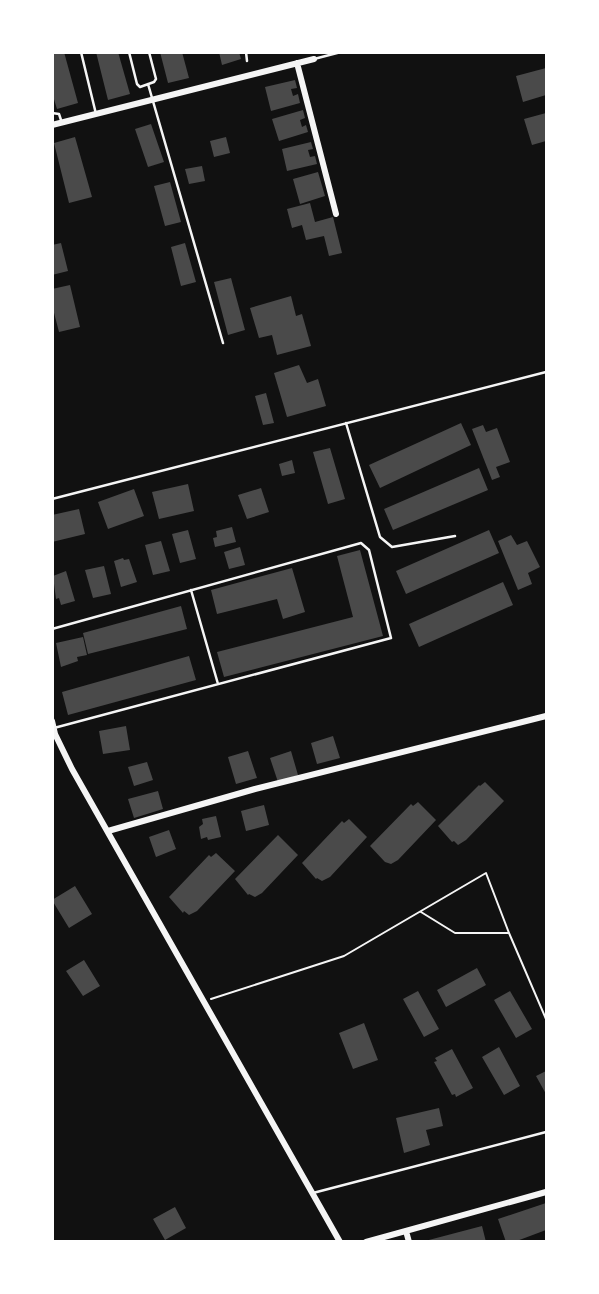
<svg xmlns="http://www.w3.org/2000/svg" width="599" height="1294" font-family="'Roboto Condensed',sans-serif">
<rect width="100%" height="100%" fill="#111"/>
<path fill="#4a4a4a" d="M52,52H64L78,103L57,109L52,93Z
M96,52H118L130,94L108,100Z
M160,52H182L189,78L168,83Z
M219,52H239L241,59L222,65Z
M546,68V95L523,102L516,76Z
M295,80L297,88L291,89L293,96L298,94L300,103L271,111L265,87Z
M303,110L305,118L300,120L302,127L306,125L308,132L279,141L272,119Z
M546,113V141L532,145L524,119Z
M151,124L164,162L148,167L135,129Z
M75,137L92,197L69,203L54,143Z
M226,137L230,153L214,157L210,141Z
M311,142L313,149L308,150L310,157L315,156L317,164L287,171L282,149Z
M202,166L205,181L189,184L185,169Z
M318,172L325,196L300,204L293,179Z
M170,182L181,222L165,226L154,186Z
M310,203L315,222L333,217L342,253L329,256L324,236L306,240L302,225L292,228L287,209Z
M61,243L68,271L52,275V245Z
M185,243L196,282L181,286L171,247Z
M231,278L245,330L228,335L214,282Z
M70,285L80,327L59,332L52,305V289Z
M291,296L296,316L302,314L311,346L277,355L272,335L259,338L250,308Z
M299,365L307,383L318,379L326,406L287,417L274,373Z
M266,393L274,423L263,425L255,396Z
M461,423L471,445L380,488L369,465Z
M483,425L486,432L497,428L510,462L496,467L500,477L492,480L472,429Z
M330,448L345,499L328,504L313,452Z
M292,460L295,473L282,476L279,464Z
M479,468L488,490L393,530L384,509Z
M188,484L194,511L159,519L152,492Z
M261,488L269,512L247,519L238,495Z
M134,489L144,516L108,529L98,502Z
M79,509L85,534L52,542V515Z
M232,527L236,542L215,547L213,538L217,537L216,531Z
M188,530L196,559L180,563L172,534Z
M489,530L499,553L406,594L396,571Z
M511,535L517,545L527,541L540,567L528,573L532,584L518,590L498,541Z
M161,541L170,571L153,575L145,545Z
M240,547L245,565L229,569L224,552Z
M360,550L383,636L224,677L217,652L353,617L337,556Z
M123,558L124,560L129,559L137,582L121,587L114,561Z
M104,566L111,594L93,598L85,570Z
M292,568L305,612L283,619L277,599L217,614L211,590Z
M66,571L75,601L61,605L59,598L56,599L53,576Z
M503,582L513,605L419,647L409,624Z
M181,606L187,629L88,654L83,633Z
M83,637L87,655L77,657L78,661L61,667L56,643Z
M189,656L196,680L68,715L62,692Z
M126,726L130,750L103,754L99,731Z
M333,736L340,758L317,764L311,743Z
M248,751L257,778L236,784L228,757Z
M291,751L298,775L278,782L270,758Z
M147,762L153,780L134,786L128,767Z
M485,782L504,801L466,840L458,845L454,841L452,842L438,826L479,785L480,786Z
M158,791L163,809L134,818L128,799Z
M418,802L436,820L398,860L391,864L385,862L370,846L411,804L413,806Z
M264,805L269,825L246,831L241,811Z
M216,816L221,837L208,840L207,837L201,839L199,827L203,824L202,819Z
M349,819L367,837L330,877L322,881L317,878L316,879L302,863L342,821L344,823Z
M169,830L176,849L156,857L149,837Z
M278,835L298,855L262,893L255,897L249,894L248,895L235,879Z
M216,853L235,871L197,911L189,915L184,911L183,913L169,897L209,855L211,857Z
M75,886L92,914L69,928L52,900Z
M84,960L100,986L83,996L66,971Z
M477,968L486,985L446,1007L437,990Z
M418,991L439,1029L424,1037L403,999Z
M510,991L532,1029L516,1038L494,1000Z
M364,1023L378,1060L353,1069L339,1033Z
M499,1047L520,1086L504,1095L482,1057Z
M452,1049L473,1088L456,1097L455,1094L452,1095L434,1062L437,1061L435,1058Z
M546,1071V1094L536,1076Z
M439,1108L443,1126L426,1130L430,1145L404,1153L396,1118Z
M546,1203V1230L514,1242H506L498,1219Z
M175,1207L186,1228L165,1240L153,1219Z
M482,1226L486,1242H425V1241Z"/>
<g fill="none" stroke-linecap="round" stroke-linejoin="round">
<path stroke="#f5f5f5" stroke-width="2" d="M421,912L455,933H508
M211,999L344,956L486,873L509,933L546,1019"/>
<path stroke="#f5f5f5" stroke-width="2.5" d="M81,52L96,114
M129,52L137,84L140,87L154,82L156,79L149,52
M246,52L247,61
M314,59L341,52
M148,84L223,343
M52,113L59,114L61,120
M346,423L380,537L392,547L455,536
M52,499L546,372
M191,590L218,684
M52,629L361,543L369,550L391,638L54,728
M313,1193L546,1132"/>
<path stroke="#f5f5f5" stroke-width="6" d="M297,63L336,214
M52,125L314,59
M52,721L55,734L72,769L340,1242
M108,831L255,789L546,716
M406,1231L409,1242
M366,1242L546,1192"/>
</g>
<rect width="599" height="1294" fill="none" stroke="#ffffff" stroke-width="108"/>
</svg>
